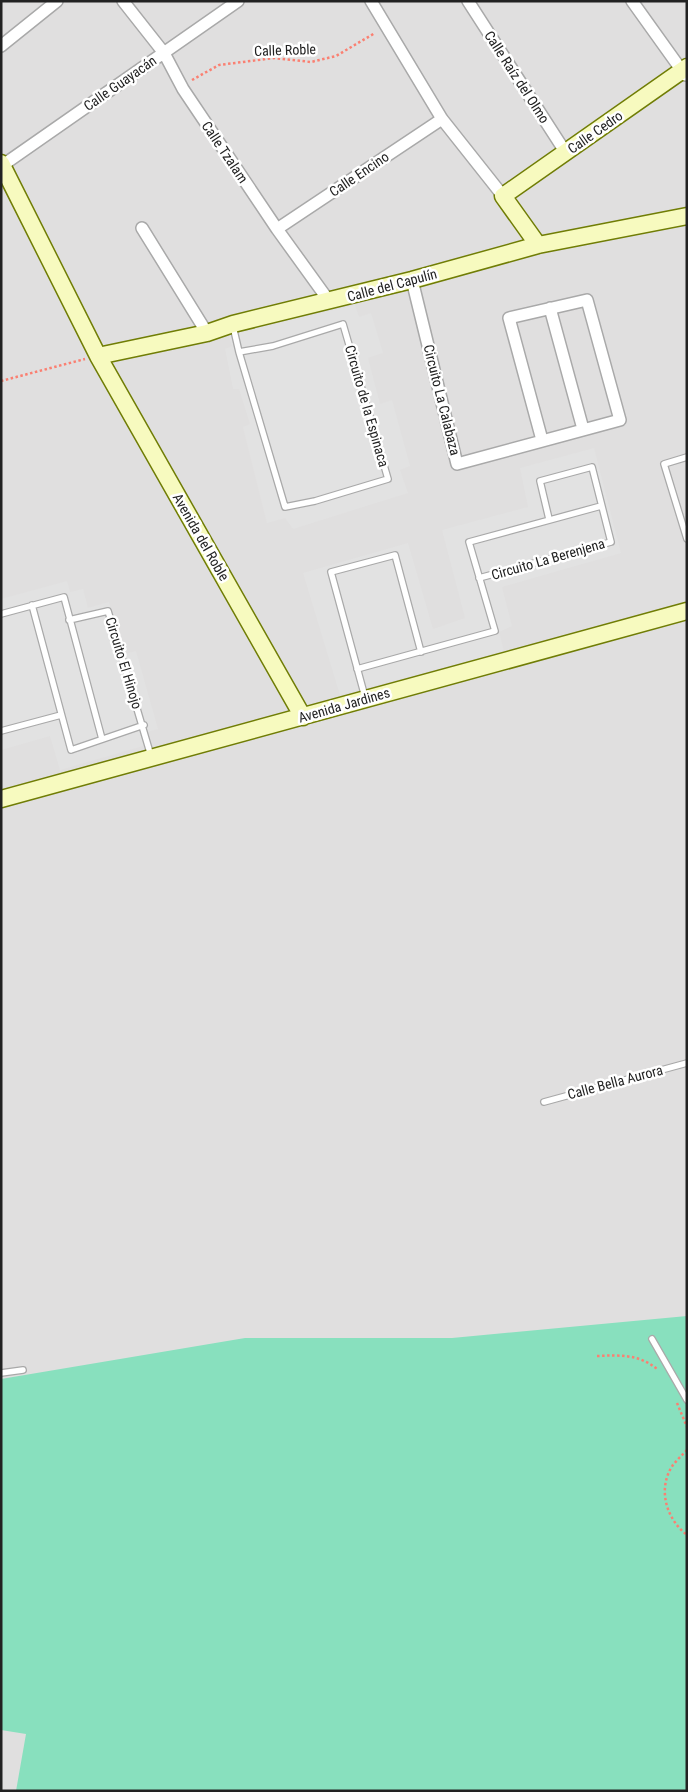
<svg xmlns="http://www.w3.org/2000/svg" width="688" height="1792" font-family="'Roboto Condensed',sans-serif">
<rect width="100%" height="100%" fill="#f2efe9"/>
<path fill="#e0dfdf" d="M1,1H687V1791H1Z"/>
<path fill="#88e0be" d="M687,1316V1791H16L26,1734L1,1730V1379L245,1338H452Z"/>
<path fill="#e2e2e2" d="M355,305L359,317L371,313L383,353L368,358L380,404L392,400L410,466L400,470L408,493L293,529L285,518L267,523L243,427L250,424L239,389H233L225,349L232,346L228,334Z
M594,448L621,553L502,587L512,626L499,632L504,652L340,695L303,573L408,543L433,629L465,618L442,530L528,507L520,468Z
M67,581L70,592L83,589L88,608L109,602L124,654L136,651L158,729L147,732L150,744L60,770L50,736L1,750V599Z"/>
<g fill="none" stroke-linecap="round" stroke-linejoin="round">
<g stroke="#a9a9a9" stroke-width="8">
<path id="lane" d="M233,326L239,352L285,507L315,501L388,479L343,324L273,346L239,352
M687,457L664,464L687,539
M479,578L611,542L592,467L540,481L549,519
M32,605L71,750L144,725
M1,614L64,597L102,739
M69,620L108,611L151,756
M357,669L495,631L469,542L601,506
M365,697L331,572L395,555L421,652
M1,731L61,715
M544,1102L687,1063
M652,1339L687,1400
M1,1373L23,1370"/>
</g>
<g stroke="#a9a9a9" stroke-width="14">
<path id="street" d="M123,1L164,53L183,89L277,229L329,301
M371,1L442,119L503,196
M468,1L566,153
M632,1L685,75
M1,46L57,1
M3,165L238,1
M142,228L207,333
M277,229L442,119
M412,280L457,464L620,420L587,300L509,318L542,440
M550,308L583,429"/>
</g>
<g stroke="#707d05" stroke-width="19">
<path id="secondary" d="M1,163L98,356L303,717
M538,245L503,196L687,67
M98,356L207,333L233,324L412,280L538,245L687,216
M1,799L687,611"/>
</g>
<path stroke="#fa8072" stroke-width="2.5" stroke-dasharray="2.5 2.5" stroke-linecap="butt" d="M192,80L219,65L274,58L311,62L336,56L375,33
M1,381L85,359
M597,1356C619,1355 639,1354 657,1369
M677,1403L687,1427
M687,1450C682,1455 677,1460 673,1465C657,1488 666,1519 687,1535"/>
<use href="#lane" stroke="#fff" stroke-width="5.5"/>
<use href="#street" stroke="#fff" stroke-width="11"/>
<use href="#secondary" stroke="#f7fabf" stroke-width="16"/>
</g>
<g text-anchor="middle" stroke-width="5" stroke-linejoin="round" paint-order="stroke">
<g font-size="14" fill="#222" stroke="#fff">
<text transform="translate(285 50) rotate(-2)" y="5">Calle Roble</text>
<text transform="translate(517 77) rotate(57)" y="5">Calle Raíz del Olmo</text>
<text transform="translate(120 83) rotate(-35)" y="5">Calle Guayacán</text>
<text transform="translate(595 132) rotate(-35)" y="5">Calle Cedro</text>
<text transform="translate(225 152) rotate(56)" y="5">Calle Tzalam</text>
<text transform="translate(359 174) rotate(-34)" y="5">Calle Encino</text>
<text transform="translate(392 285) rotate(-15)" y="5">Calle del Capulín</text>
<text transform="translate(442 400) rotate(76)" y="5">Circuito La Calabaza</text>
<text transform="translate(367 406) rotate(74)" y="5">Circuito de la Espinaca</text>
<text transform="translate(201 537) rotate(60)" y="5">Avenida del Roble</text>
<text transform="translate(548 559) rotate(-16)" y="5">Circuito La Berenjena</text>
<text transform="translate(124 663) rotate(73)" y="5">Circuito El Hinojo</text>
<text transform="translate(344 705) rotate(-16)" y="5">Avenida Jardines</text>
<text transform="translate(615 1082) rotate(-15)" y="5">Calle Bella Aurora</text>
</g>
</g>
<rect width="688" height="1792" fill="none" stroke="#222222" stroke-width="5"/>
</svg>
